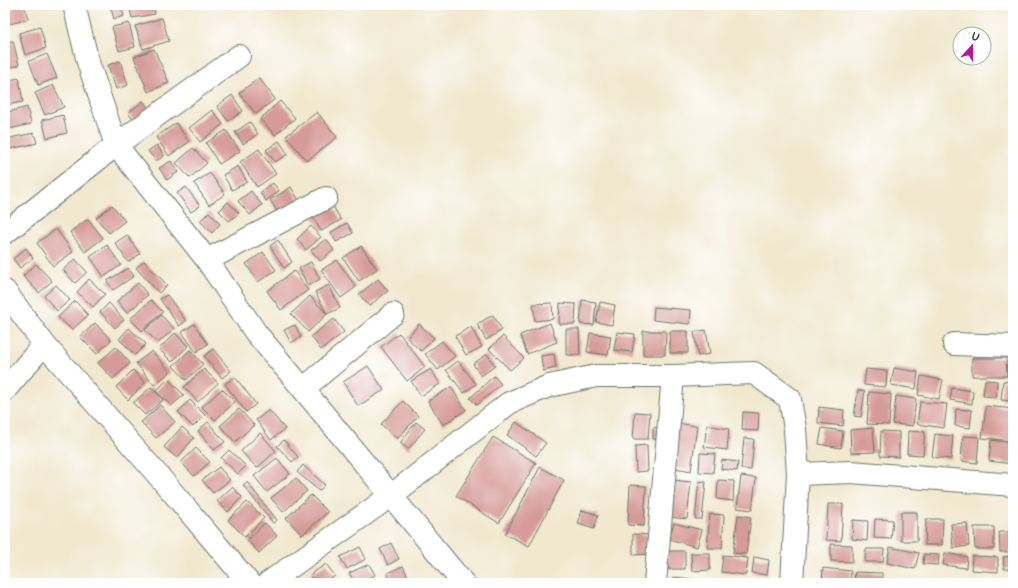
<svg xmlns="http://www.w3.org/2000/svg" width="1018" height="588" font-family="Pangolin,sans-serif">
<rect width="100%" height="100%" fill="#fff"/>
<filter id="ink" filterUnits="userSpaceOnUse"><feTurbulence type="fractalNoise" baseFrequency=".025" numOctaves="2"/><feDisplacementMap in="SourceGraphic" scale="8" xChannelSelector="R" yChannelSelector="G"/><feConvolveMatrix kernelMatrix="1 2 1 2 8 2 1 2 1" color-interpolation-filters="sRGB"/></filter>
<filter id="wash" filterUnits="userSpaceOnUse"><feTurbulence type="fractalNoise" baseFrequency=".012" numOctaves="4" result="noise"/><feDisplacementMap in="SourceGraphic" scale="16" xChannelSelector="R" yChannelSelector="G"/><feGaussianBlur stdDeviation="0.9" result="paint"/><feColorMatrix in="noise" values="0 0 0 0 0 0 0 0 0 0 0 0 0 0 0 0 0 1.4 0 .05"/><feComposite in="paint" operator="in"/></filter>
<g filter="url(#wash)">
<rect width="100%" height="100%" fill="#f1e8cf"/>
<g id="blocks">
<path fill="#d69b98" d="M5,5H24L28,19L10,24Z
M110,5H121L124,16L114,19Z
M129,5H153L155,14L132,18Z
M162,18L169,41L143,49L135,26Z
M129,23L135,47L119,51L112,27Z
M40,27L46,48L25,55L19,33Z
M13,41L19,65L5,69V42Z
M154,49L169,83L148,92L134,57Z
M47,54L57,78L38,85L29,61Z
M120,61L128,85L116,89L108,65Z
M19,78L23,102L5,105V81Z
M259,78L275,99L256,114L239,93Z
M53,85L64,107L45,115L35,93Z
M232,95L243,111L228,121L217,106Z
M143,101L153,113L138,126L128,113Z
M280,101L295,118L275,135L260,119Z
M27,107L31,124L5,130V113Z
M212,110L223,124L200,142L189,128Z
M317,112L337,137L307,161L286,136Z
M63,115L67,133L47,138L42,120Z
M250,122L258,134L243,144L235,132Z
M176,123L189,142L169,156L156,137Z
M226,130L240,151L219,164L206,143Z
M34,133L37,143L6,150L5,139Z
M279,141L288,154L275,162L266,150Z
M157,145L164,156L156,161L148,151Z
M193,148L207,163L190,178L176,163Z
M259,149L276,174L257,187L240,162Z
M171,161L178,172L167,180L159,168Z
M238,166L247,182L232,190L223,175Z
M210,173L225,194L209,205L194,183Z
M273,183L279,191L266,201L260,193Z
M186,187L200,206L191,212L177,193Z
M291,187L301,204L281,217L270,200Z
M251,191L262,205L250,215L238,201Z
M228,202L239,213L229,221L219,211Z
M331,203L341,220L321,231L311,214Z
M112,205L125,221L109,233L96,218Z
M209,212L220,224L212,233L200,221Z
M88,219L103,238L85,252L70,232Z
M347,223L353,233L336,242L331,232Z
M311,226L321,237L306,250L297,239Z
M56,229L73,252L53,266L37,243Z
M127,235L140,254L128,262L115,243Z
M326,239L334,250L320,261L311,250Z
M278,240L292,262L284,268L270,246Z
M107,245L121,265L104,277L90,257Z
M361,246L377,269L359,281L343,258Z
M26,248L33,258L20,268L13,259Z
M263,252L276,270L258,282L246,264Z
M75,259L87,272L75,283L63,270Z
M337,260L356,287L341,298L321,270Z
M144,261L167,285L159,293L136,268Z
M311,262L320,279L308,286L299,268Z
M36,264L52,281L39,293L23,276Z
M128,268L134,276L113,290L107,281Z
M294,271L308,290L281,310L267,291Z
M89,279L105,294L93,307L77,292Z
M378,279L388,291L369,306L359,294Z
M138,283L148,295L127,313L117,301Z
M56,285L70,300L57,311L44,296Z
M329,285L340,308L327,314L315,292Z
M167,295L186,321L179,326L160,299Z
M310,296L327,314L308,332L291,314Z
M151,300L163,312L142,331L130,319Z
M582,300L596,302L594,325L580,324Z
M75,301L88,315L72,330L58,317Z
M600,302L615,305L612,325L596,322Z
M109,303L124,320L115,328L100,312Z
M552,303L553,319L535,321L533,304Z
M560,303L576,304L575,324H559Z
M654,307L691,310L690,324L653,320Z
M161,315L174,329L158,343L145,330Z
M493,315L502,330L486,340L477,324Z
M334,319L344,332L321,350L311,336Z
M95,323L111,340L97,354L80,337Z
M550,323L557,342L527,354L520,335Z
M194,324L208,344L196,352L182,332Z
M419,324L434,338L421,351L407,338Z
M295,325L301,337L291,343L284,330Z
M471,327L482,347L466,355L455,336Z
M129,328L146,344L135,355L119,339Z
M566,329H579L580,355H566Z
M706,330L710,354L698,356L694,332Z
M643,331H666L665,355H643Z
M670,331H688V353H670Z
M617,332L635,334L632,352L614,350Z
M175,333L188,346L172,362L159,349Z
M399,333L425,367L407,381L381,347Z
M590,333L611,336L608,355L587,352Z
M503,336L524,358L510,370L489,349Z
M442,341L455,356L438,370L425,354Z
M116,347L130,363L113,379L98,363Z
M213,349L231,371L222,378L204,356Z
M190,350L203,364L186,380L173,366Z
M152,351L170,372L154,385L136,363Z
M487,354L495,366L481,376L473,364Z
M554,354L556,368L543,371L541,356Z
M972,358H1006L1007,376H972Z
M458,361L476,384L464,393L446,370Z
M368,366L384,390L358,406L343,382Z
M894,368L918,372L916,389L891,385Z
M204,369L218,383L198,402L184,387Z
M431,369L440,384L421,396L411,381Z
M866,369L887,371L886,387L864,385Z
M133,370L145,383L128,400L116,387Z
M494,376L501,384L477,405L470,398Z
M921,376L943,380L939,399L918,395Z
M235,377L256,404L246,412L225,384Z
M168,379L184,395L171,406L156,391Z
M985,380L997,381L996,397L983,396Z
M1003,381L1013,382V401L1001,400Z
M151,387L163,400L145,415L133,403Z
M451,387L466,410L443,425L428,401Z
M952,388L973,391L972,404L950,400Z
M222,389L235,402L215,420L202,407Z
M858,390L865,391L861,417L854,416Z
M869,392L891,394L889,425L867,424Z
M896,396L916,399L913,426L893,424Z
M190,400L205,415L193,427L178,412Z
M403,401L418,416L397,439L381,424Z
M920,402L947,404L944,428L917,424Z
M160,405L175,422L156,438L141,422Z
M986,406L1013,409V430L1012,441L982,438Z
M819,407L844,410L843,426L818,423Z
M239,409L254,425L235,442L220,426Z
M956,409L972,410L970,428L955,426Z
M269,410L285,429L271,440L256,420Z
M635,412L650,413L648,439H633Z
M743,412L759,413L758,431L742,430Z
M208,422L225,442L214,450L198,431Z
M416,422L425,429L408,449L400,443Z
M516,422L546,443L536,456L507,435Z
M676,423L697,426L691,471L670,467Z
M707,425L729,429L727,450L704,447Z
M182,427L194,438L177,458L164,447Z
M660,427V439H653V428Z
M822,428L843,431L841,448L819,444Z
M873,428L875,452L851,453L850,430Z
M881,431L899,432V457L880,456Z
M908,431L925,432L923,455L907,454Z
M260,433L276,451L257,468L241,451Z
M935,434L953,436L951,459L932,457Z
M963,436L979,437L977,463L961,461Z
M493,437L536,463L499,523L456,496Z
M744,438L754,439L751,470L741,469Z
M284,440L298,457L292,462L277,446Z
M991,440L1013,443V464L989,461Z
M647,445L648,471L636,472L635,446Z
M196,448L210,462L194,476L181,462Z
M229,450L246,466L238,474L221,458Z
M700,453L715,454L713,473L699,472Z
M277,458L290,474L267,492L254,476Z
M722,460L738,462L737,471L721,469Z
M303,465L325,485L319,491L297,472Z
M219,467L230,480L213,493L202,480Z
M540,467L564,480L529,546L505,534Z
M741,476L756,478L752,510L737,508Z
M296,478L307,491L283,512L271,498Z
M673,480L691,482L687,519L669,517Z
M718,480L734,481L733,501L717,499Z
M699,481L706,482L702,519H695Z
M247,482L277,520L273,523L243,485Z
M630,485L646,486L644,526L628,525Z
M232,487L242,497L228,512L217,501Z
M311,495L328,512L302,535L286,518Z
M247,502L264,518L245,537L228,520Z
M828,504H843L841,541L826,540Z
M582,510L598,515L594,529L578,524Z
M901,512H917V541H901Z
M710,514L724,515L722,548H707Z
M738,515L751,517L746,554L733,553Z
M875,519L893,520L891,539L874,538Z
M926,519H943L942,545H925Z
M853,520L868,521L867,541L852,539Z
M265,523L277,536L259,553L247,540Z
M674,523L702,530L697,547L669,539Z
M967,523L969,546L953,548L951,524Z
M974,527H994V549H975Z
M999,532H1013V552H1000Z
M633,534L651,535V554L633,555Z
M391,543L399,559L388,565L380,549Z
M831,544L852,545V562L831,561Z
M360,547L366,559L347,569L340,557Z
M890,547L919,553L915,569L887,563Z
M866,549H884L883,562H865Z
M668,551H685V569H668Z
M691,553H710V570L692,571Z
M945,553L967,557L966,568L943,565Z
M924,554L939,555L938,565L923,564Z
M723,555L748,558L746,575L721,572Z
M972,556L998,557V572L971,570Z
M1013,556V569H1004L1003,557Z
M754,557L769,560L767,575L752,573Z
M326,564L335,576L325,583H315L310,575Z
M369,564L375,575L358,583H355L349,573Z
M403,566L409,579L401,583H392L387,573Z
M823,568L851,571L850,583H822Z
M855,572L882,573V583H854Z
M673,577L693,579V583H672Z
M890,579L919,581V583H890Z"/>
</g>
</g>
<g filter="url(#ink)">
<use href="#blocks" fill-opacity="0" stroke="#68796a" stroke-width="1"/>
<g fill="none" stroke-linecap="round" stroke-linejoin="round">
<g stroke="#68796a" stroke-width="24">
<path id="minor" d="M74,5L88,62L116,145L207,260L256,333L303,389L463,583
M5,233L116,145L239,56
M207,260L326,198
M5,291L44,344L169,488L249,583
M954,344L1013,346
M303,389L393,314
M5,390L44,344
M268,583L392,495L509,403L549,386L596,376H673L754,373L790,399L795,429L798,474
M655,583L673,376
M792,583L798,474L851,472L1013,485"/>
</g>
<use href="#minor" stroke="#fff" stroke-width="22"/>
</g>
</g>
<rect width="1018" height="588" fill="none" stroke="#fff" stroke-width="20"/>
<g transform="translate(972 46) rotate(21)"><circle r="19" fill="#ffffff" stroke="#a5b1ae"/>
<path d="M0-3L7 15L0 10L-7 15Z" fill="#b5179e"/>
<text y="-6" font-size="11" font-weight="bold" text-anchor="middle" fill="#1f3d34">U</text>
</g>
</svg>
